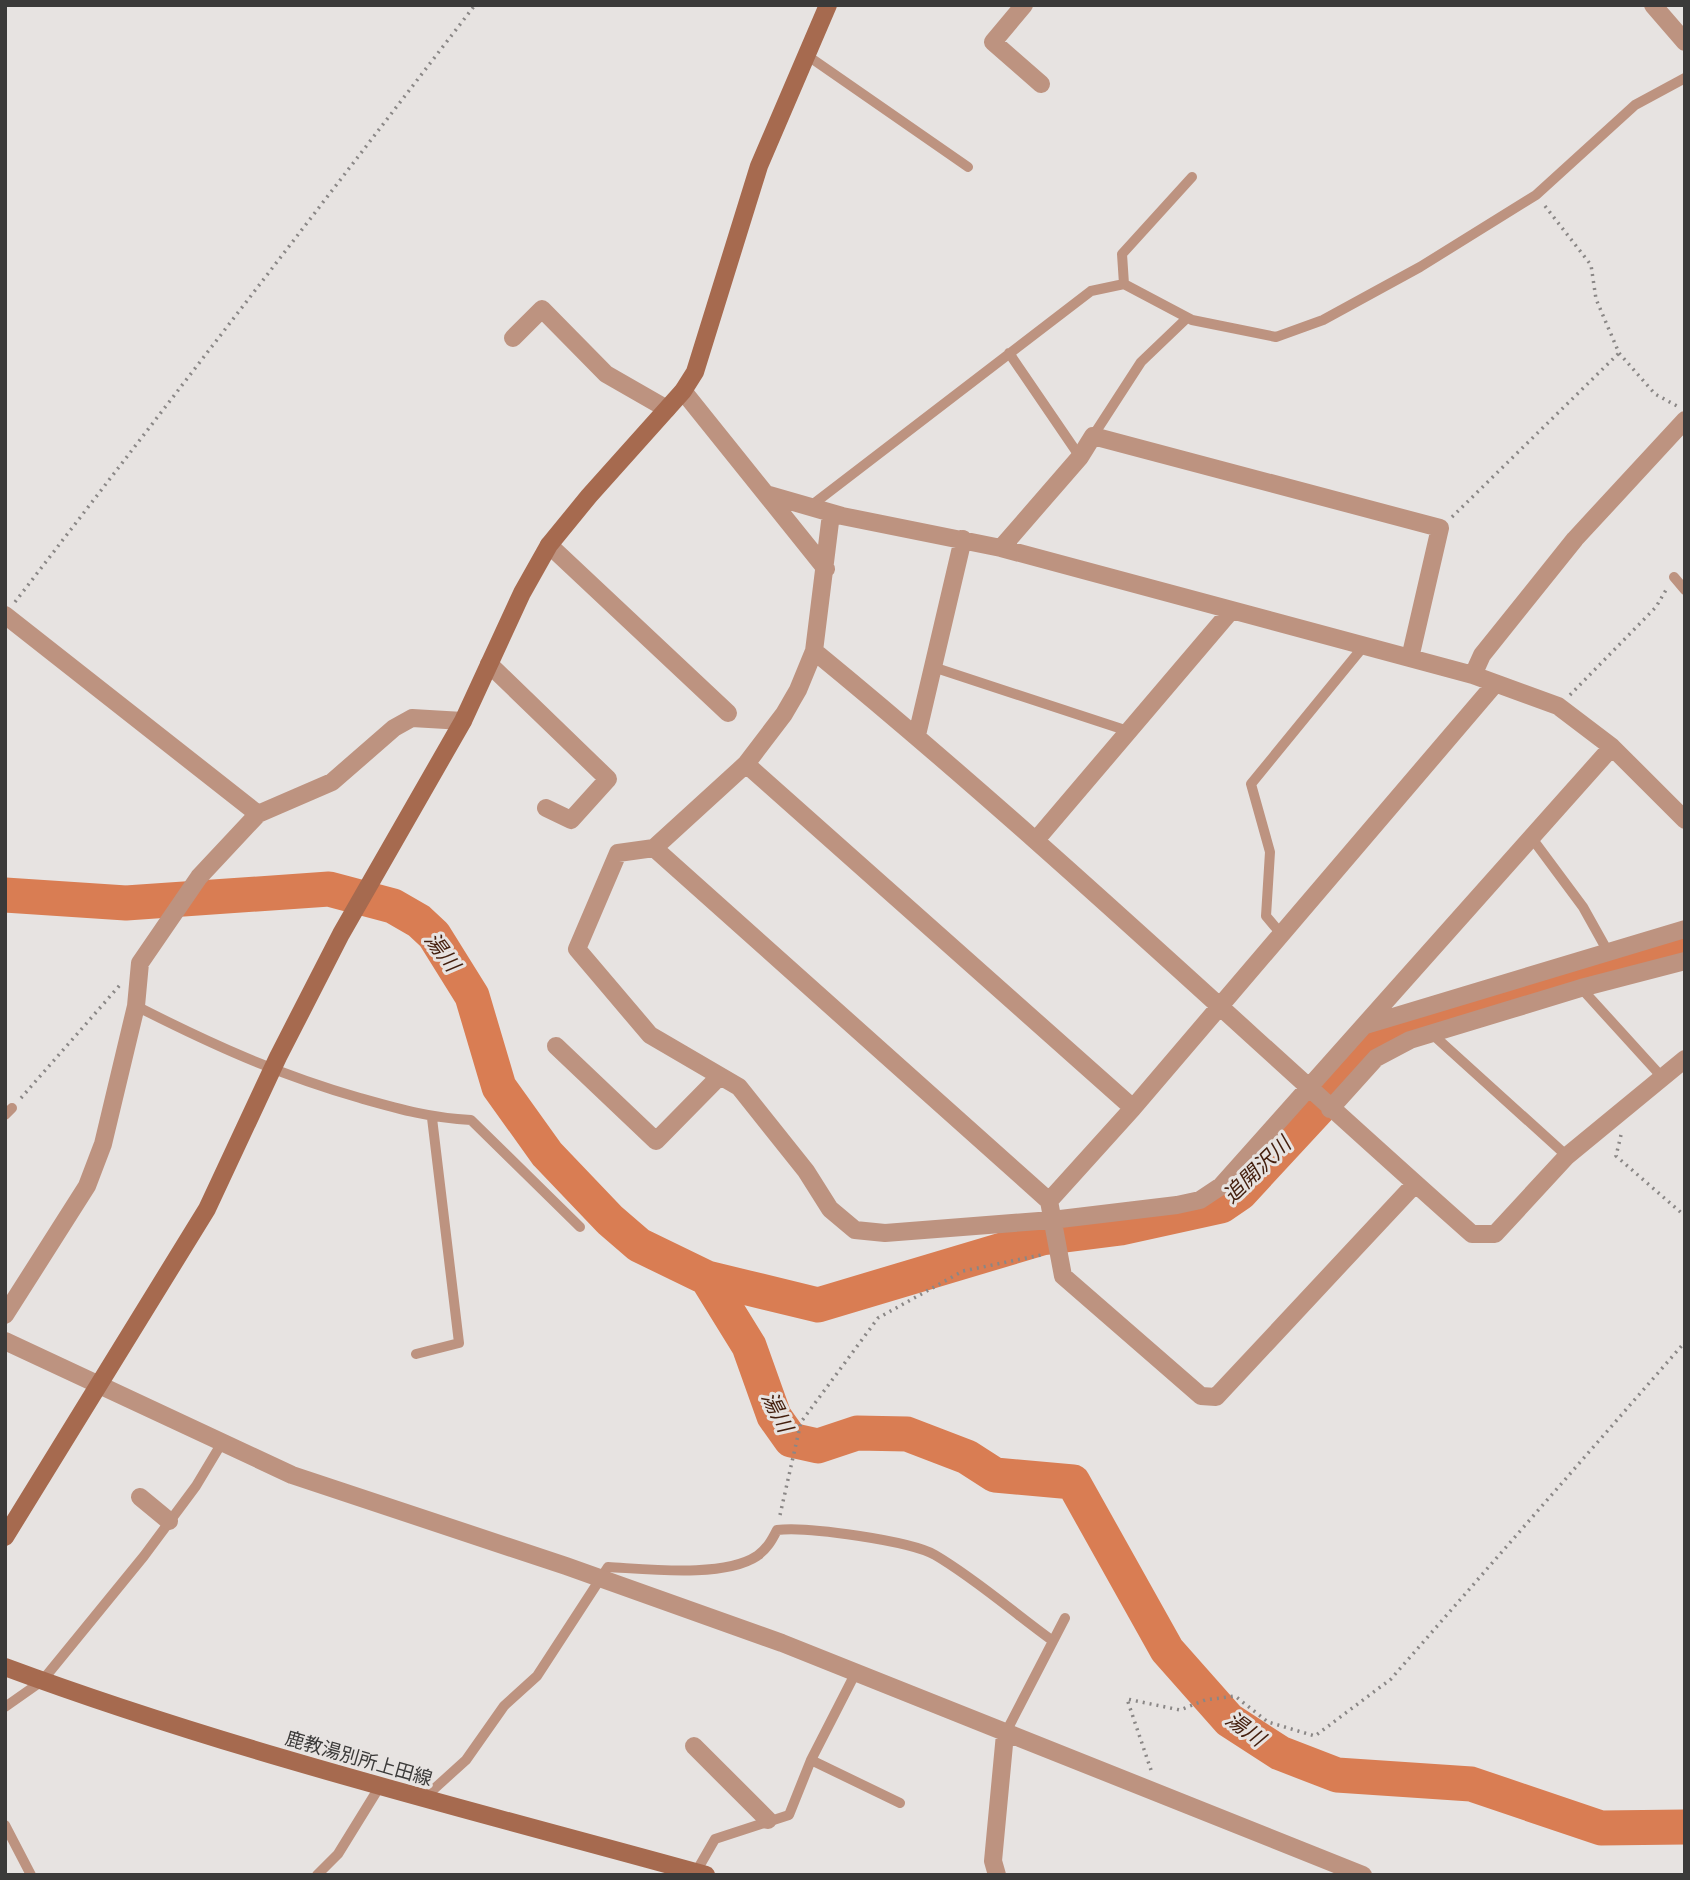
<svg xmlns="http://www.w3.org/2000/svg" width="1690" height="1880" font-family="Signika,'Noto Sans JP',sans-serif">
<rect width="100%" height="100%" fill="#e7e3e1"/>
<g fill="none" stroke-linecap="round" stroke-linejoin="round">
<path stroke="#d97d53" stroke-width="35" d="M5,895L126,903L329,889L393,906L419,921L434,935L472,996L499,1087L547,1154L610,1220L639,1245L707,1278L818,1305L1042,1238L1121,1228L1221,1206L1240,1193L1326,1100L1357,1060L1386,1036L1418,1024L1685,948
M707,1278L749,1346L774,1416L791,1440L818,1446L857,1433L907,1434L967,1457L995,1475L1073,1482L1167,1650L1229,1720L1280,1753L1337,1775L1471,1784L1601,1828L1685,1827"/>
<path stroke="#8a8786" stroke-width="3.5" stroke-dasharray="2 5" stroke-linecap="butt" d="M1545,206L1591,265L1596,299L1619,353L1655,394L1677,406
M1452,517L1619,353
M15,602L475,5
M1570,695L1656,607L1666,590
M21,1098L120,985
M1621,1135L1616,1156L1685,1216
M780,1515L801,1422L878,1318L963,1271L1041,1255
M1151,1770L1127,1699L1180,1710L1205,1700L1235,1696L1268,1722L1315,1736L1391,1679L1685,1342"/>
<path stroke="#bd9380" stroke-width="10" d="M808,56L968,167
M1124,284L1122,254L1192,177
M1009,353L1080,457
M1093,436L1141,362L1187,318
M812,505L1091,291L1124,284L1192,320L1276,337L1323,320L1420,267L1536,195L1635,105L1685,78
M1674,577L1685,590
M933,667L1128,731
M1531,837L1583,907L1607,950
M1282,935L1266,916L1270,852L1251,784L1363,647
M1581,988L1661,1076
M136,1006C213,1045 277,1074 360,1098C399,1109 430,1118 471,1120L580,1227
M1431,1033L1567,1156
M5,1115L12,1108
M416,1354L459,1343L432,1118
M5,1707L42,1681L144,1556L196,1486L223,1441
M1005,1734L1065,1618
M811,1760L900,1803
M424,1798L466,1760L504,1706L537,1676L608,1567C647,1569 724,1578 757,1556C767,1549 772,1540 777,1530C806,1526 911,1541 935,1555C976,1579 1014,1613 1053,1641
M5,1825L31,1875
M696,1872L715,1839L789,1815L811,1760L855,1674
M317,1875L338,1854L380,1786"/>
<path stroke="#bd9380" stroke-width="18" d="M1024,5L993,42L1041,84
M1653,5L1685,42
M513,338L542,309L606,374L667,409
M683,391L826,569
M769,495L842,516L1001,548L1473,675L1558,706L1612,747L1685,820
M831,514L814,651L798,690L784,714L746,764L654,848L618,853L577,949L650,1035L739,1087L806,1171L830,1209L855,1230L885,1233L1052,1220L1177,1205L1200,1200L1221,1186L1612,747
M549,545L728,713
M1001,548L1080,457L1093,436L1440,528L1410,658
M5,615L258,814
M814,651C1041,837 1253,1040 1472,1234H1495L1567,1156L1685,1059
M489,664L608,779L571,820L546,808
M1473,675L1482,655L1575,539L1685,420
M917,735L963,539
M746,764L1133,1108
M1036,840L1230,612
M654,848L1049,1201
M1366,1025L1685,929
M556,1046L656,1141L718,1078
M1330,1109L1376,1058L1410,1040L1581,988L1685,961
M1415,1184L1216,1397L1201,1396L1063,1276L1049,1201L1133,1108L1495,684
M5,1315L87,1186L103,1144L136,1006L140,963L199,877L258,814L332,782L394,728L412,718L463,721
M5,1341L292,1475L566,1566L782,1643L1363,1875
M140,1497L169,1521
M694,1746L768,1820
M997,1875L993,1861L1005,1734"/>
<path stroke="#a66a4f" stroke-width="18" d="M5,1537L207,1209L278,1057L341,934L463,721L522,593L549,545L589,496L683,391L695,372L759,166L828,5
M5,1667C234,1752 471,1810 706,1875"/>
</g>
<g text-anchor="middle" stroke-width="6" stroke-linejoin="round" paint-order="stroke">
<g font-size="19" fill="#3b3a39" stroke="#e7e3e1">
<text transform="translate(359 1758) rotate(16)" y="7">鹿教湯別所上田線</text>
</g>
<g font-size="21" font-style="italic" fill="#431e0d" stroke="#e7e3e1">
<text transform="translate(442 952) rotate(53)" y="7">湯川</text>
<text transform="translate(1257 1170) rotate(-44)" y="7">追開沢川</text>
<text transform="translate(777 1412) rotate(63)" y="7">湯川</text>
<text transform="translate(1245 1729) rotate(36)" y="7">湯川</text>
</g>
</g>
<rect width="1690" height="1880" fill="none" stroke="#3b3a39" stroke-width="14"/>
</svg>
